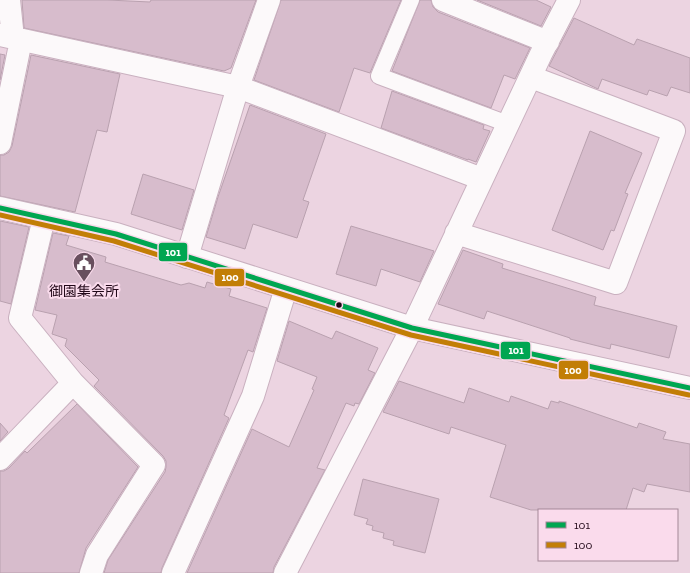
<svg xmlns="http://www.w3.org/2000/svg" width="690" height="573" font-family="'Zilla Slab','Noto Sans JP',serif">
<rect width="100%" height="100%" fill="#ecd4e1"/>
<path fill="#d7bccc" stroke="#b9a1af" d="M22,0H108L150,2L151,0H256L231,68L224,71L24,28Z
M281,0H401L370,73L354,68L339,112L254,80Z
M420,0H431L433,7L438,12L530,48L515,79L504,75L491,108L392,71Z
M477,0H536L551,7L541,26Z
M574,18L634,45L637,39L690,58V93L671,87L667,96L649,90L647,95L602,79L598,89L549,66Z
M0,54L5,55L0,80Z
M31,55L120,74L107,132L97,130L75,212L0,196V155H4L9,152L12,146Z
M392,91L484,125L483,129L490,131L476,162L468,159V160L381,128Z
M250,105L326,134L303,200L309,202L297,238L253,224L245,249L206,237L218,197Z
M590,131L642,153L625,193L628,194L614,231L611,230L603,250L552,230Z
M143,174L194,190L182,230L131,214Z
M0,221L29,227L11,304L0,301Z
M351,226L434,251L420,282L381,269L376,286L336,274Z
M53,233L69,236L66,245L106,257L105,262L181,285L189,283L205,288L207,282L231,289L229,296L267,308L253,352L248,350L224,415L229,418L162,568L161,573H104L108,560L165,472L166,467V461L163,456L94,386L99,380L65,346L67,339L52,334L57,315L35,310Z
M463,250L503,264L502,268L596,297L594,305L677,326L669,358L611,344L610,349L570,339V338L487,311L484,319L438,304Z
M289,321L332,339L336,331L378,348L368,370L375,373L359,404L355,403L354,406L346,403L317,468L325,470L274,567L273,573H187L252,429L289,447L314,390L312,389L317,377L277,361Z
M399,381L464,403L469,388L509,402L511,396L548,409L551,401L559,403V401L637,428L639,423L666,432L663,439L690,444V492L647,484L644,492L633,488L626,510H531L490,497L506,445L451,427L449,434L383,412Z
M77,404L138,467L86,548L79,573H0V471H4L9,468L25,451L27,453Z
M0,423L8,432L0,441Z
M363,479L439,499L425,553L393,545L394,541L383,538L384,533L372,530L373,526L366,524L368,519L354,515Z"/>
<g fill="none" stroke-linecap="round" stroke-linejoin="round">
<g stroke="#c9b0bf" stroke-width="18">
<path id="service" d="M411,0L379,76L508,124"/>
</g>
<g stroke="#c9b0bf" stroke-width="24">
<path id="minor" d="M9,0L13,38
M269,0L238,87L482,179
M443,0L548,42
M0,35L238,87L187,257
M0,143L21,40
M0,208L116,234L412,328L690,388
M44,218L20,318L73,383L154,465L97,555L91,573
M456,233L616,283L674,131L531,77
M0,459L73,383
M173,573L253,396L286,288
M285,573L412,328L541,54L569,0"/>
</g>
<use href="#service" stroke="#fcf9fa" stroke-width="16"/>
<use href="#minor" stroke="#fcf9fa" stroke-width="22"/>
<g stroke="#fadbec" stroke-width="8">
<path id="bus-1" d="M0,208L116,234L412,328L690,388"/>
</g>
<g stroke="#fadbec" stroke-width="8">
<path id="bus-2" d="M0,215L114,241L411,335L689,395"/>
</g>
<use href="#bus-1" stroke="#00a651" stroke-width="5"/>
<use href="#bus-2" stroke="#c27e06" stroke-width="5"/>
</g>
<defs>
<g id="civic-pin" transform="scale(1.15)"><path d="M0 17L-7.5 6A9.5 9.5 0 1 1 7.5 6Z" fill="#684f5e" stroke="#fadbec"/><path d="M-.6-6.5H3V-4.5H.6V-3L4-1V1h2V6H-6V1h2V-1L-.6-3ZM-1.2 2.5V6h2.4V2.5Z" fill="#fff"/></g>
</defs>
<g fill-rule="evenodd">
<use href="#civic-pin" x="84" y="263"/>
</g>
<circle fill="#210818" stroke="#fadbec" stroke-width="1.5" cx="339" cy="305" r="3.5"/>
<g text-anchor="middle" stroke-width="4" stroke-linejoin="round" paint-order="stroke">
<g font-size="14" fill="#210818" stroke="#fadbec">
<text x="84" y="296">御園集会所</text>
</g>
</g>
<g stroke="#fadbec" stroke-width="1.5">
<rect x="158" y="242" width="30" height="20" rx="4" fill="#00a651"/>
<rect x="214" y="268" width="31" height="19" rx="4" fill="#c27e06"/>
<rect x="500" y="341" width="31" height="19" rx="4" fill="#00a651"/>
<rect x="558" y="360" width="31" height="20" rx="4" fill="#c27e06"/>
</g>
<g font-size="11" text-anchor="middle" font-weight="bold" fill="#fff">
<text x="173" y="256">101</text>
<text x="230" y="281">100</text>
<text x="516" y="354">101</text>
<text x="573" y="374">100</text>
</g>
<rect x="538" y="509" width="140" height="52" fill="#fadbec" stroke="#a38797"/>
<rect x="546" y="522" width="20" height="6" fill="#00a651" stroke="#a38797"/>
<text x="574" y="529" font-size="12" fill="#210818">101</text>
<rect x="546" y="542" width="20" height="6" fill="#c27e06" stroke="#a38797"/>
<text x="574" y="549" font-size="12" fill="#210818">100</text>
</svg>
